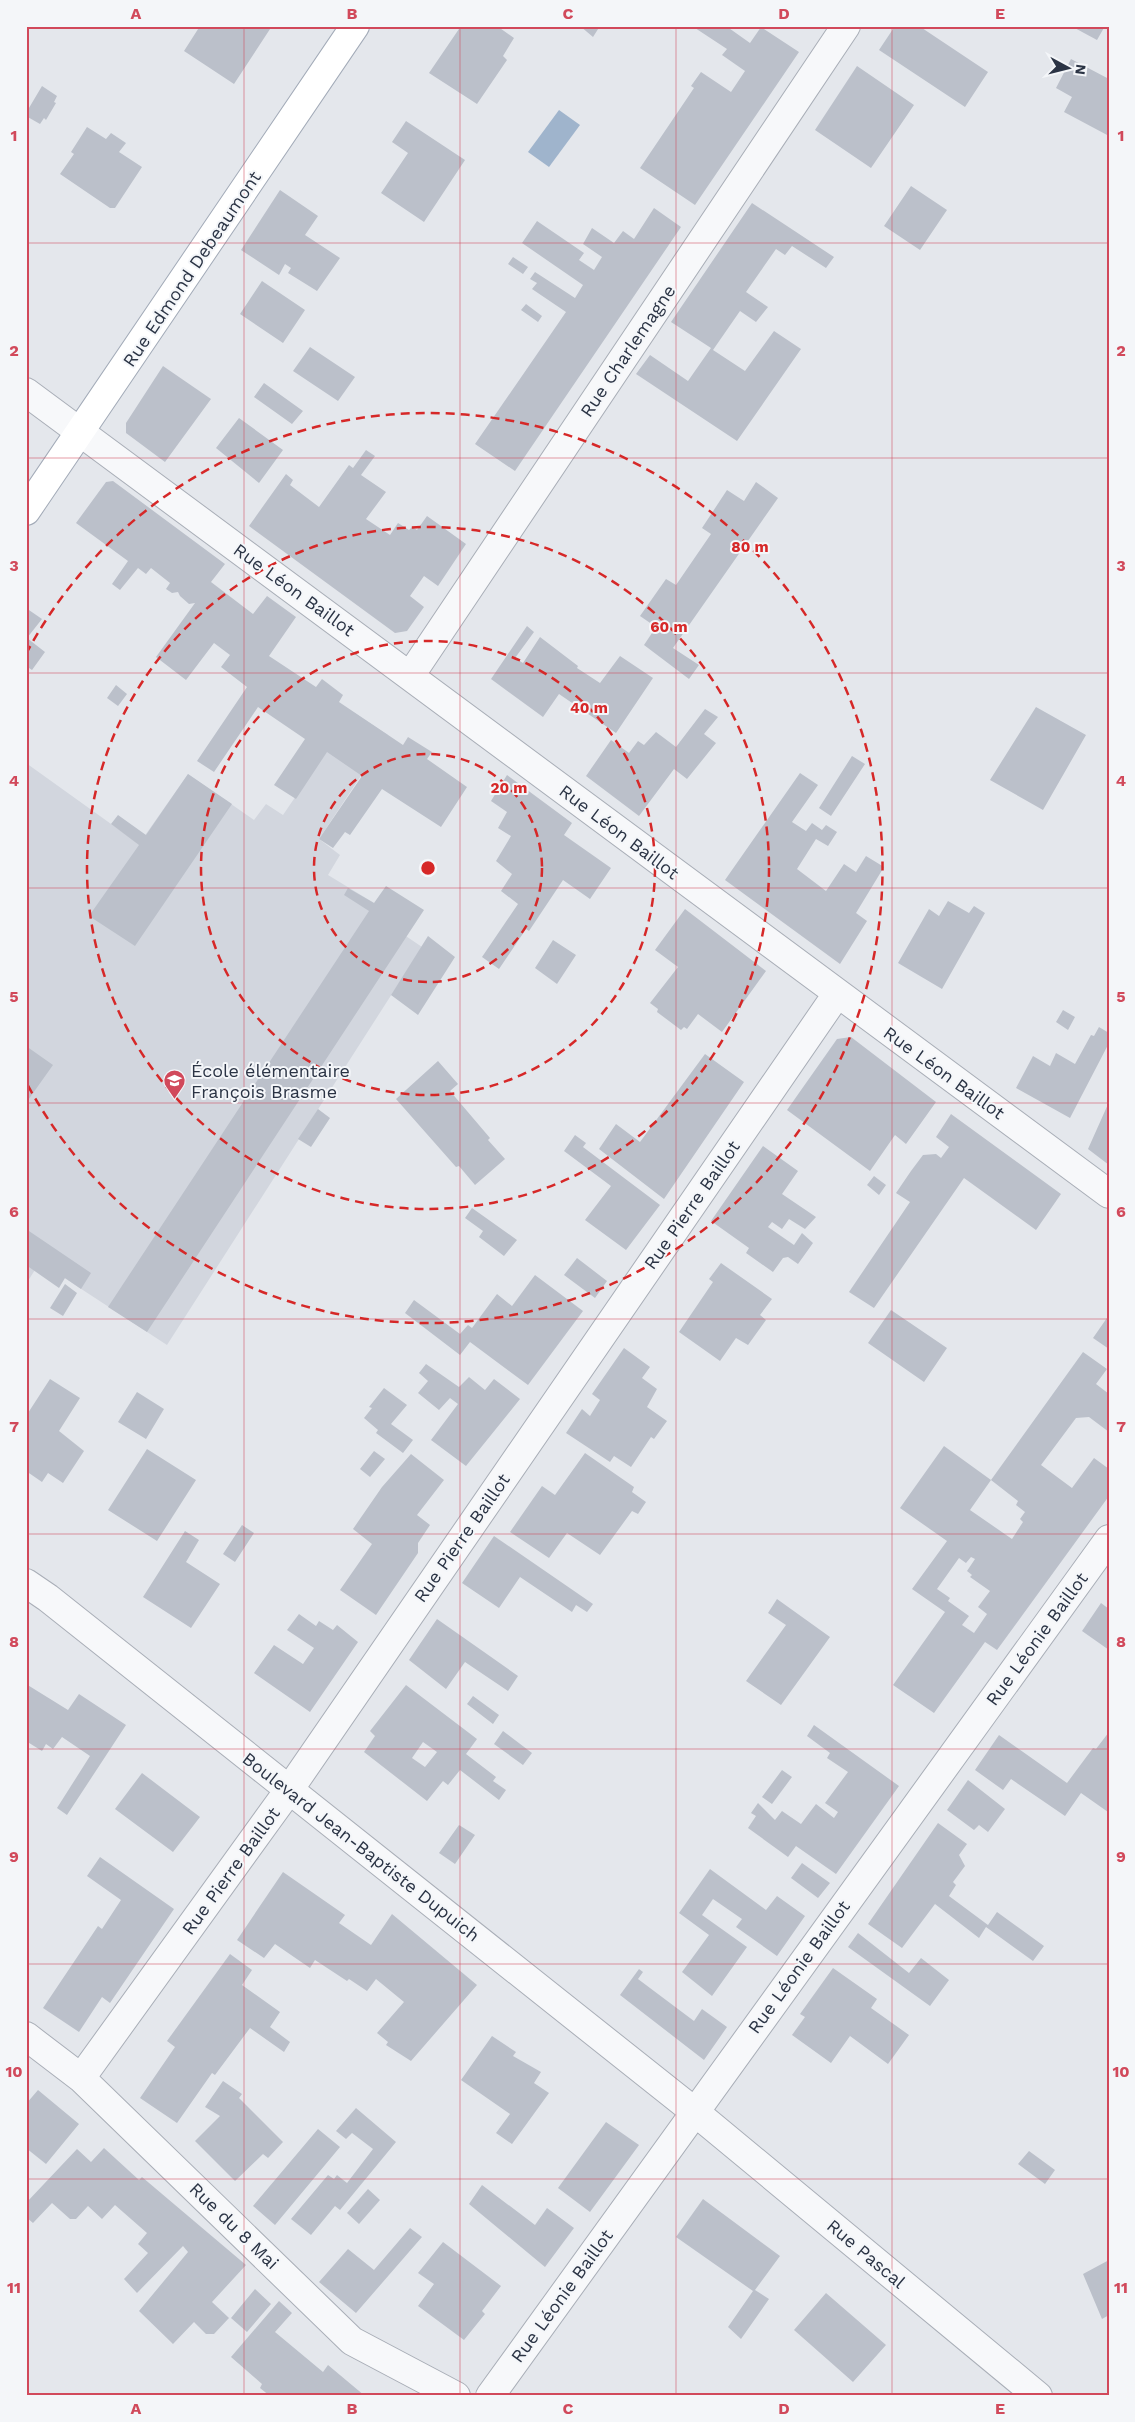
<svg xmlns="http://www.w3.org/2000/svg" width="1135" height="2422" font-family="'Work Sans',sans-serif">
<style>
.built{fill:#d2d6de}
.water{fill:#9fb4cc}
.building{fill:#bbc0ca;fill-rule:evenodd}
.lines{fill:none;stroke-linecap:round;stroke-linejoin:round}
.minor-casing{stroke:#a9aeb7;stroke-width:30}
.major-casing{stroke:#a3abb8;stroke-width:30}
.minor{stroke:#f7f8fa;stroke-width:28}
.major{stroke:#fff;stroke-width:28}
.grid{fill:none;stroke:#d1495b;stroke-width:1;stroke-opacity:0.55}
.ring{fill:none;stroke:#d62828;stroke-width:2.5;stroke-dasharray:9 6}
.labels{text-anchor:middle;stroke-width:4;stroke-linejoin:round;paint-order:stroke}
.street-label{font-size:18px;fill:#2b3445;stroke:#f4f6f9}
.poi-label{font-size:18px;fill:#2b3445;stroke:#f4f6f9;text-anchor:start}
.centre{fill:#d62828;stroke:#f4f6f9;stroke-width:2.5}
.ring-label{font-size:15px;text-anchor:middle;font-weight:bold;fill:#d62828;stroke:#f4f6f9;stroke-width:4;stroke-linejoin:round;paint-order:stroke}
.neatline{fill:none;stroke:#d1495b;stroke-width:2}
.grid-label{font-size:16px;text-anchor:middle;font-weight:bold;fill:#d1495b}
</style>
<rect width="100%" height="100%" fill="#e4e7ec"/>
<path class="built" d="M353,712L388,735L319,839L340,855L328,875L374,903L369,911L422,947L167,1345L40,1262L26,1284V763L139,844L188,774L254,820L266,804L283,815Z"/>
<path class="water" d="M559,110L580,125L549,167L528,152Z"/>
<path class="building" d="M200,26H272L234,84L184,51Z
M461,26H497L514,38L503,56L507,60L477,104L429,73Z
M580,26H600L593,37Z
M692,26H726L750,43L761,27L799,52L695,205L640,168L694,88L691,86L701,72L731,92L745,71L722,55L727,49Z
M895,26H919L988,72L965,107L879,50Z
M1071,26H1105L1097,40Z
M1071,59L1109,79V136L1064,112L1072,97L1056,88Z
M857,66L914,105L871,168L815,130Z
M42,86L57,96L54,102L56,103L46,120L44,118L40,124L26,116V113Z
M406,121L465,160L424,222L381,193L408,153L392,142Z
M87,127L106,139L111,133L126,143L119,152L142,167L115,208H110L60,174L74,154L71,152Z
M911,186L947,210L920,250L884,226Z
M280,190L318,216L305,235L340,258L317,291L288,273L291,268L285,264L279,275L241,250Z
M752,203L834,257L826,268L792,246L785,255L776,249L746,292L768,307L756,322L740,311L713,350L745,371L774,331L801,349L737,441L636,374L650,355L688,381L711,348L671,322Z
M654,208L681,227L515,471L475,444L566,312L532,289L537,283L530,279L535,272L575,298L583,285L522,243L537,221L584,253L579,260L594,270L602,257L583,244L592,228L614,243L623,231L634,239Z
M513,257L528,267L523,274L508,264Z
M262,281L305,310L283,343L240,314Z
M526,304L542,316L538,322L521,310Z
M310,347L355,377L338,401L293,371Z
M163,366L211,399L165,462L126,433V423Z
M264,383L303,411L292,424L254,397Z
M239,418L283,450L259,483L216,448Z
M366,450L375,456L361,475L386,492L366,519L390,535L398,523L409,530L412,527L417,530L427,516L466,544L438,586L424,576L410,596L424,607L407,631L395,633L249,526L286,474L293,480L290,485L319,507L349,465L353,468Z
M113,481L225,564L211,582L253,614L267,596L296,617L269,656L316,687L322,679L343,695L339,702L403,745L408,737L432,752L427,759L467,787L441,827L382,789L350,835L345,832L333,848L319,839L362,776L327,752L296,799L274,785L305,739L258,707L214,772L197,761L247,687L221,667L230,655L214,643L186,680L156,657L195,603L189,604L180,596L178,592L172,593L166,589L170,583L151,568L146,574L138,568L120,590L112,584L128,561L76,523L106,482Z
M756,482L778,498L673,648L699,665L689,679L644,645L656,627L640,616L666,579L676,585L711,534L702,528L727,490L744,501Z
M26,608L42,619L27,638L45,652L32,670L26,666Z
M527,626L534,632L515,658L523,663L540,637L578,666L577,668L600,683L620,656L653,678L616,733L559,694L543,717L491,679Z
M116,685L127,694L118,706L107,698Z
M1036,707L1086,735L1043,810L990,780Z
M705,709L718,717L704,734L716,743L687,779L674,769L639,816L586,776L611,740L629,753L638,741L644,745L656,732L676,747Z
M852,756L865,764L831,816L819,808Z
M800,773L818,785L792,822L806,831L812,823L822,830L826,825L837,832L828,846L816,839L797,869L826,891L844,864L856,872L866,856L884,867L856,913L867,921L840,964L725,880Z
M188,774L232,804L135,946L89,916L139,845L111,824L118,815L146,835Z
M507,775L572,823L564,835L611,868L590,899L563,880L529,931L526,929L499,969L482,957L518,904L501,891L512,874L496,861L511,836L498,828L507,812L491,801Z
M386,886L424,910L147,1332L108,1307L369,911L344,895L348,888L374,903Z
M948,901L969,913L974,906L985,913L942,989L898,963L929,909L939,916Z
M685,909L766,971L722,1032L698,1014L687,1029L684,1027L681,1030L657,1012L658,1009L650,1003L678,967L655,950Z
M428,936L455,957L418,1015L391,995Z
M553,940L576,955L557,984L535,968Z
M1063,1010L1075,1017L1068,1030L1056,1022Z
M1099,1027L1109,1033V1043L1070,1118L1016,1088L1033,1056L1050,1066L1056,1053L1075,1064L1091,1035L1094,1036Z
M851,1037L936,1102L906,1144L895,1135L870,1171L787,1110L837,1039Z
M26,1046L53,1065L26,1103Z
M705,1054L744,1082L664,1199L599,1149L616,1124L640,1142Z
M438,1061L458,1084L450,1091L490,1138L488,1140L505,1159L475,1185L459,1166L456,1167L396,1099Z
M1109,1102V1165L1088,1149Z
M318,1109L330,1118L311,1147L298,1139Z
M951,1114L1061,1194L1036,1230L964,1178L874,1308L849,1292L910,1202L896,1193L911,1171L923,1155L936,1154L941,1158L949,1147L936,1137Z
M575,1135L586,1143L583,1147L660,1205L626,1250L585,1220L611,1186L564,1151Z
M763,1146L798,1171L782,1194L816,1217L805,1229L789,1219L782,1229L772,1222L768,1227L794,1245L802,1233L813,1243L798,1264L788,1257L783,1258L773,1272L746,1253L749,1248L711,1221Z
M874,1176L886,1185L879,1195L867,1185Z
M472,1208L517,1240L504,1256L479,1237L483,1231L465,1218Z
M26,1229L91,1273L81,1289L65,1278L59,1288L26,1265Z
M577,1258L607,1281L595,1298L564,1275Z
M721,1263L772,1299L760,1315L766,1320L748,1345L736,1338L720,1361L679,1332L713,1282L709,1279Z
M535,1275L583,1311L528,1385L470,1342L460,1355L405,1313L414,1300L460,1334L468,1325L472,1328L497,1294L512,1306Z
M65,1284L77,1293L63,1316L50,1308Z
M891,1310L947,1348L924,1382L868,1343Z
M1109,1315V1349L1093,1338Z
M624,1348L650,1367L642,1378L657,1389L647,1407L667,1421L654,1439L651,1437L631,1467L614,1456L610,1462L566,1433L582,1409L590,1416L600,1400L592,1394Z
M1083,1352L1107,1369L1096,1384L1109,1394V1432L1089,1417L1076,1418L1041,1465L1072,1488L1094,1458L1109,1469V1496L997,1650L985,1642L934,1713L893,1685L945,1612L912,1589L947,1541L900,1508L944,1446L991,1480L970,1510L1012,1539L1023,1522L1020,1519L1025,1512L1016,1505L1018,1501L991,1480ZM971,1557L975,1559L967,1571L972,1575L970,1577L990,1591L978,1607L987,1614L974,1633L962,1625L969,1616L948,1601L950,1598L937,1589L959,1558L966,1563Z
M426,1364L459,1387L469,1377L485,1390L494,1379L520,1399L466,1466L431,1440L458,1404L450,1398L439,1410L418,1393L428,1381L419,1373Z
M50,1379L80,1398L59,1431L84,1451L63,1483L48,1473L42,1482L26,1471V1411L28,1413Z
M384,1388L407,1405L391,1424L413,1440L403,1453L376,1433L378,1430L364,1418L372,1408L369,1407Z
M137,1392L164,1409L146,1439L118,1422Z
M147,1449L196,1480L157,1541L108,1510Z
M374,1451L385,1459L370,1477L360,1469Z
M585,1453L634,1487L632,1492L646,1502L638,1514L632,1511L600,1555L567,1533L549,1558L510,1532L542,1486L555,1495Z
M411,1454L444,1480L417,1515L430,1525L418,1543V1553L376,1615L340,1590L372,1544L353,1529L382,1487Z
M242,1525L254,1533L235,1562L223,1554Z
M185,1531L199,1540L186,1562L220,1584L191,1628L143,1597Z
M494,1536L593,1604L587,1612L576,1605L572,1612L520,1577L499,1608L462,1583Z
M777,1599L830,1637L781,1705L746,1681L786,1625L768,1613Z
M1101,1603L1109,1609V1650L1082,1631Z
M299,1614L316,1626L319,1621L333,1630L337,1625L358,1642L310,1712L254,1673L274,1645L303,1664L314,1648L287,1630Z
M437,1619L518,1676L508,1691L465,1662L446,1689L409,1660Z
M26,1684L68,1710L79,1694L126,1725L67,1815L57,1808L90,1756L62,1737L53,1749L46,1744L42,1751L26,1741Z
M406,1685L477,1739L466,1754L496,1777L493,1781L506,1790L499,1800L460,1770L448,1785L443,1781L427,1801L364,1752L375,1736L370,1731ZM423,1742L437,1752L425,1767L412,1758Z
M473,1696L499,1715L493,1724L467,1704Z
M814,1725L899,1786L836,1874L796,1846L788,1857L748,1828L756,1816L751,1813L758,1803L775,1820L782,1811L801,1824L816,1804L834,1818L838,1812L825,1803L848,1772L827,1758L830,1753L807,1736Z
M503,1731L532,1753L523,1765L494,1744Z
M1109,1732L1108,1812L1081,1793L1065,1816L1011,1779L1003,1790L975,1770L999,1735L1067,1783L1093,1748L1096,1749Z
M782,1770L792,1777L772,1804L762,1797Z
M142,1773L200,1817L173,1852L115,1809Z
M968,1780L1005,1809L988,1832L979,1825L974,1830L947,1810Z
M938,1823L967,1844L959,1855L965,1866L953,1882L956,1885L949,1896L988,1925L997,1912L1044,1946L1033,1961L986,1927L979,1938L935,1904L902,1948L868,1924Z
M459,1825L475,1835L455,1864L439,1853Z
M100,1857L174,1909L110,2003L102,1997L79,2032L43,2008L98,1926L102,1929L121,1900L87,1876Z
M802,1863L830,1883L818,1898L791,1878Z
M710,1869L766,1910L777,1896L805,1916L777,1956L736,1927L742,1919L713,1899L702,1915L747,1947L712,1996L682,1972L709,1935L679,1913Z
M283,1872L345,1915L339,1923L371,1945L392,1914L477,1985L411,2061L386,2045L388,2042L377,2033L404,2002L376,1979L367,1991L349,1979L347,1981L315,1960L310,1968L275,1944L264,1958L237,1940Z
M858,1933L909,1973L921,1958L949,1980L930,2006L848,1947Z
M230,1954L252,1970L242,1985L280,2012L270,2027L290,2042L284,2052L250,2028L215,2075L212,2073L177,2123L140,2098L175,2047L167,2041Z
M833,1968L877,1999L871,2008L909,2035L888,2064L850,2036L831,2063L792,2035L805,2017L800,2014Z
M639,1969L643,1972L638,1979L694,2021L702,2009L727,2027L704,2060L620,1995Z
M492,2036L516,2052L513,2056L541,2072L534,2083L549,2093L512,2144L496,2133L510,2114L461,2080Z
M223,2081L242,2094L239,2098L283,2142L268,2158L263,2154L235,2181L195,2141L220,2116L205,2107Z
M38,2090L79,2124L46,2164L26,2148V2104Z
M356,2108L396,2142L340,2210L335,2206L311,2235L291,2219L328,2175L334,2179L337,2175L347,2183L373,2149L352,2133L346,2139L336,2131Z
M606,2122L639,2145L590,2212L558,2188Z
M318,2129L340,2147L275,2225L253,2206Z
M104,2148L139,2180L142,2177L246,2265L212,2302L229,2318L214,2334H206L194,2322L173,2344L139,2311L188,2252L183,2246L137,2293L124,2279L148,2253L138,2244L147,2233L115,2205L102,2219L88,2206L76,2219H70L52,2203L33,2223L26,2217V2203L77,2149L91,2162Z
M1029,2151L1055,2170L1045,2184L1018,2164Z
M482,2185L535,2225L547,2208L574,2228L545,2267L469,2204Z
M368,2189L380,2200L359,2224L347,2213Z
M703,2199L780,2256L755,2290L769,2299L741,2339L728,2327L753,2291L676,2237Z
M410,2228L422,2237L356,2313L319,2282L348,2249L374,2270Z
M443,2242L501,2286L482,2311L485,2314L464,2340L418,2306L434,2284L418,2273Z
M1109,2260V2315L1102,2319L1083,2274Z
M255,2289L271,2304L247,2332L231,2318Z
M826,2293L886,2345L853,2382L794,2330Z
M279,2301L292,2313L275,2332L323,2372L328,2365L365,2396H270L260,2388L262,2384L231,2357Z"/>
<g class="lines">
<defs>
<path id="minor" d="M26,392L1109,1194
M410,676L846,26
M26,1583L48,1598L695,2112L1038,2396
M26,2036L81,2078L352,2341L456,2396
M81,2078L289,1790L837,994
M490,2396L1109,1539"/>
<path id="major" d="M26,511L355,26"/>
</defs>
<use href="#minor" class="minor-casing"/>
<use href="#major" class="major-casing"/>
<use href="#minor" class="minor"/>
<use href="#major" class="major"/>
</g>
<path class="grid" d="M244,26V2396M460,26V2396M676,26V2396M892,26V2396M26,243H1109M26,458H1109M26,673H1109M26,888H1109M26,1103H1109M26,1319H1109M26,1534H1109M26,1749H1109M26,1964H1109M26,2179H1109"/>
<g class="ring">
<circle cx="428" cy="868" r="114"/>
<circle cx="428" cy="868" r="227"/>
<circle cx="428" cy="868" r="341"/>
<path d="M26 654A455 455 0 1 1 26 1082"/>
</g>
<defs>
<symbol id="school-pin" viewBox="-11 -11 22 30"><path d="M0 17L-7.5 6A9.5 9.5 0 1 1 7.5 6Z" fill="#d1495b" stroke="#f4f6f9"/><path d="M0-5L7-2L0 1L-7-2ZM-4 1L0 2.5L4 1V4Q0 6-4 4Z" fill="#fff"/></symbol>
</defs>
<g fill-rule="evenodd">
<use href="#school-pin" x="162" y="1068" width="25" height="34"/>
</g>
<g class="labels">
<g class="street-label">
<text transform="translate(192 269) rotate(-56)" y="6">Rue Edmond Debeaumont</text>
<text transform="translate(628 351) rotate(-56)" y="6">Rue Charlemagne</text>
<text transform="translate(294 590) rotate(36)" y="6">Rue Léon Baillot</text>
<text transform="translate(619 832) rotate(37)" y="6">Rue Léon Baillot</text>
<text transform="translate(944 1073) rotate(36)" y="6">Rue Léon Baillot</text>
<text transform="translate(692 1205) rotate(-55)" y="6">Rue Pierre Baillot</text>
<text transform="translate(462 1538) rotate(-55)" y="6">Rue Pierre Baillot</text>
<text transform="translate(1037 1639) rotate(-54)" y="6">Rue Léonie Baillot</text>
<text transform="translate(361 1847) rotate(38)" y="6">Boulevard Jean-Baptiste Dupuich</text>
<text transform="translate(231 1871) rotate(-54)" y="6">Rue Pierre Baillot</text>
<text transform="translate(799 1967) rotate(-54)" y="6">Rue Léonie Baillot</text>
<text transform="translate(234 2226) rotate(44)" y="6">Rue du 8 Mai</text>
<text transform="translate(866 2254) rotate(40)" y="6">Rue Pascal</text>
<text transform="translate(562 2296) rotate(-54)" y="6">Rue Léonie Baillot</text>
</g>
<g class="poi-label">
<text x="191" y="1077">École élémentaire<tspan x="191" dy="21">François Brasme</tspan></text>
</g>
</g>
<circle cx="428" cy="868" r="8" class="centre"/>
<g class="ring-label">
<text x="750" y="552">80 m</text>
<text x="669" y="632">60 m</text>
<text x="589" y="713">40 m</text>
<text x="509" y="793">20 m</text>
</g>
<rect width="1135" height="2422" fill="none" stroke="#f4f6f9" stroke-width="55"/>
<g transform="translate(1068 68) rotate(97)" stroke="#f4f6f9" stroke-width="4" paint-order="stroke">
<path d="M0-4L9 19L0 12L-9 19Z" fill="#2b3445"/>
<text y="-8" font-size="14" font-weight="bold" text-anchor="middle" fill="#2b3445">N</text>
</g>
<rect x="28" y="28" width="1080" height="2366" class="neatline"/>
<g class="grid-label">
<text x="136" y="19">A</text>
<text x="352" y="19">B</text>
<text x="568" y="19">C</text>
<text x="784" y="19">D</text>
<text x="1000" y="19">E</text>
<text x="14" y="141">1</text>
<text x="1121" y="141">1</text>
<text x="14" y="356">2</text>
<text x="1121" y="356">2</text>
<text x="14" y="571">3</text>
<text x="1121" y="571">3</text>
<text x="14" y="786">4</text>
<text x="1121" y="786">4</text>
<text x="14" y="1002">5</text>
<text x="1121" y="1002">5</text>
<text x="14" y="1217">6</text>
<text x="1121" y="1217">6</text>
<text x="14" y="1432">7</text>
<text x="1121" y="1432">7</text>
<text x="14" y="1647">8</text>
<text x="1121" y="1647">8</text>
<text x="14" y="1862">9</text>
<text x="1121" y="1862">9</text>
<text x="14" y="2077">10</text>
<text x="1121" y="2077">10</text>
<text x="14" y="2293">11</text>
<text x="1121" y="2293">11</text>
<text x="136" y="2414">A</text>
<text x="352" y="2414">B</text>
<text x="568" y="2414">C</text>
<text x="784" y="2414">D</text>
<text x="1000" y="2414">E</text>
</g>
</svg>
